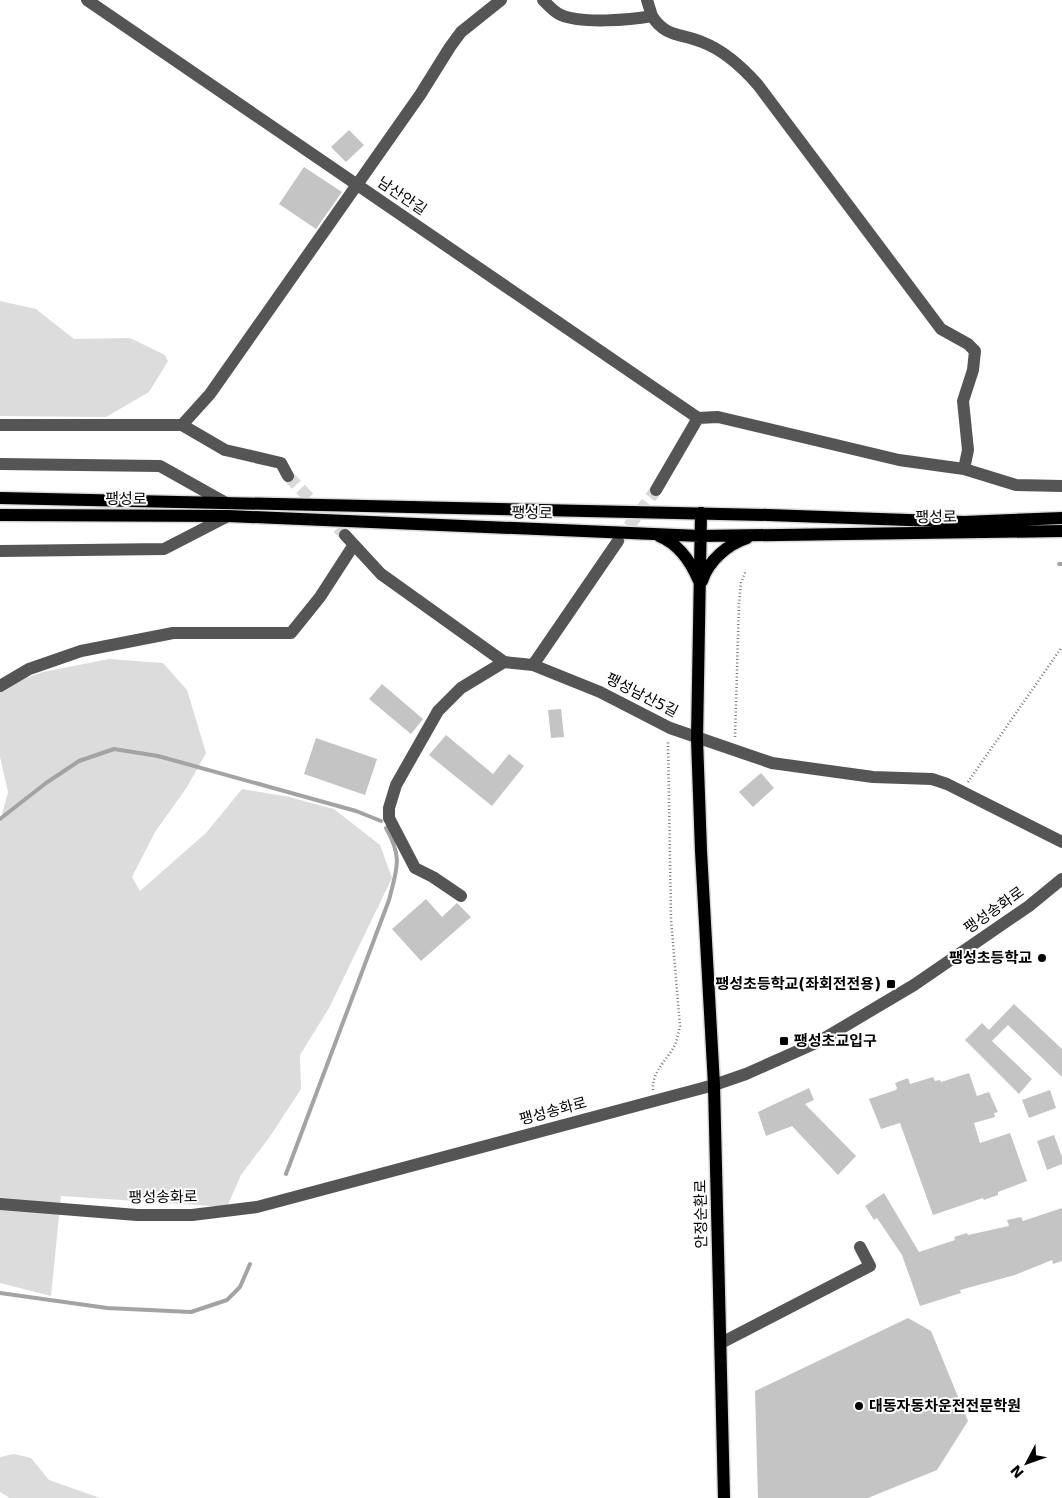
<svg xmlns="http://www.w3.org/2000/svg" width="1062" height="1498" font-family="'DejaVu Sans','Noto Sans KR',sans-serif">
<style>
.green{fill:#dcdcdc}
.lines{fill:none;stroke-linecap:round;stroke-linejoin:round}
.stream{stroke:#a3a3a3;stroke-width:4}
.building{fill:#c4c4c4}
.minor-tunnel{stroke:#d9d9d9;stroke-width:12;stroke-dasharray:12 6;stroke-linecap:butt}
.major-casing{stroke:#dbdbdb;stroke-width:15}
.path{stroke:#777;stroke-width:2.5;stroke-dasharray:1 2.5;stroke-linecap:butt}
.minor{stroke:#555;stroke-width:12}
.major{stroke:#000;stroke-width:12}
.poi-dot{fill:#000;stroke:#fff;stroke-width:2}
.labels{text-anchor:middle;stroke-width:4;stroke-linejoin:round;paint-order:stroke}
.street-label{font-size:15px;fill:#000;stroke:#fff}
.poi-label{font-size:15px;font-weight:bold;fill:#000;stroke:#fff;text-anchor:end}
</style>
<rect width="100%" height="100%" fill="#fff"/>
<path class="green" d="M0,301L36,309L74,339L130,338L165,355L168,361L149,392L106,417L0,416Z
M109,659L163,663L187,690L206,753L187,787L155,832L132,877L140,891L206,833L242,789L289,797L334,809L380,845L392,878L329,1008L300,1055L301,1089L271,1135L241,1175L227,1207L61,1196L51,1296L0,1283V822L8,792L0,757V687L43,672Z
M14,1454L31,1458L49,1480L100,1498H10L0,1492V1457Z"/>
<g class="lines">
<path class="stream" d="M1059,564H1062
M0,819L46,783L79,761L114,749L158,756L356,811L381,821
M286,1174L389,900C397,868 403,858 386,828
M0,1293L107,1308L191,1312L227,1300L240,1287L250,1264"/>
</g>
<path class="building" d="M349,130L364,145L346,162L331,147Z
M304,167L342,192L316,229L279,204Z
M382,684L423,719L411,734L369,699Z
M561,709L564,737L551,738L548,710Z
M446,735L493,774L509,754L524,766L492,806L429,755Z
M316,738L377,759L365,795L304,774Z
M761,773L774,788L753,807L739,792Z
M426,899L442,917L457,903L471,917L421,961L392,929Z
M1014,1004L1062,1049V1077L1008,1025L992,1041L1032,1079L1019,1094L965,1040L982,1023L989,1030Z
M969,1073L977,1096L989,1092L998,1112L994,1113L995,1117L974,1123L980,1143L1010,1133L1027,1181L998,1192V1195L984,1200L983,1198L933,1215L900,1123L881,1129L869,1099L896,1090L897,1088L895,1083L908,1078L910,1084L933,1077L935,1081L940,1080L941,1082Z
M809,1088L814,1100L805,1104L856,1156L838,1175L792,1126L766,1136L758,1112Z
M1050,1090L1056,1108L1029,1118L1022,1100Z
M1054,1135L1062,1157V1164L1047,1170L1037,1141Z
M884,1193L919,1252L955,1240L954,1237L967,1233L968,1235L1009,1226L1007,1220L1021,1217L1023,1221L1062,1208V1261L1053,1264L1052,1260L1015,1275L960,1290L961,1293L920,1306L902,1255L877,1218L874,1220L865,1206Z
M908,1318L931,1331L968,1421L937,1470L868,1498H758L755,1391Z"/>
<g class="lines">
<path class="minor-tunnel" d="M288,476L345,535
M618,541L656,490"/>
<defs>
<path id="major" d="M0,498L768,515L964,522L1062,518
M701,513L697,739L701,851L714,1085L724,1498
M0,515L228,516L700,536L1062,531
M659,536C679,544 691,562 699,581
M702,581C708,561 728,544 747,538"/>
</defs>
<use href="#major" class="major-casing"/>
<path class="path" d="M735,737L739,604L741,583L746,570
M968,782L1062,647
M653,1090C652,1073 664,1063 672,1050C677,1043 678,1034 680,1026L671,919L668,741"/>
<path class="minor" d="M87,0L698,418
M543,0C548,5 555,13 561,15C582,24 630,20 652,16C666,38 681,33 702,42C723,50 744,69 758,85L941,329L968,344L975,351L973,370L963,401L968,450L964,469
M647,0L652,16
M698,418L718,417L899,460L964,469L1016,485L1062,486
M0,425H182L225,450L281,463L288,476
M182,425L210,394L420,95L450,47L461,32L501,0
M0,464L160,466L226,503
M656,490L698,418
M345,535L381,574L504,662
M0,551L164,549L228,516
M533,665L618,541
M0,686L29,669L81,651L173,633H291L320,597L353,546
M461,896L433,877L415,868L389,818V808L396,785L438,711L461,688L504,662L533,665L600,692L670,728L772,763L873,777L932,779L947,784L1062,842
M0,1204L137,1215H192L257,1207L714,1085L746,1074L818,1042L914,985L1029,906L1062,879
M721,1343L870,1266L860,1247"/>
<use href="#major" class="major"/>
</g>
<g class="poi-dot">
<circle cx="1042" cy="958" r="5"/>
<rect x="886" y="979" width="10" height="10" rx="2.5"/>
<rect x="779" y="1036" width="10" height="10" rx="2.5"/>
<circle cx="859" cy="1406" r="5"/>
</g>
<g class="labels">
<g class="street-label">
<text transform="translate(402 196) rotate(34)" y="5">남산안길</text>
<text x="126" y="504">팽성로</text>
<text transform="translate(532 513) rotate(2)" y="5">팽성로</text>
<text transform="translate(936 517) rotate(-1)" y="5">팽성로</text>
<text transform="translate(642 695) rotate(27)" y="5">팽성남산5길</text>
<text transform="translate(994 910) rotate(-35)" y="5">팽성송화로</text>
<text transform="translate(553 1111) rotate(-15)" y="5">팽성송화로</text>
<text transform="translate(163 1197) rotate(-1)" y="5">팽성송화로</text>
<text transform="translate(701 1214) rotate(-91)" y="5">안정순환로</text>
</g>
<g class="poi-label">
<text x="1032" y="963">팽성초등학교</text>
<text x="881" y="989">팽성초등학교(좌회전전용)</text>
<text x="794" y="1046" text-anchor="start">팽성초교입구</text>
<text x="869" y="1411" text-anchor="start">대동자동차운전전문학원</text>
</g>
</g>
<g transform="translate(1027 1463) rotate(229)" stroke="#ffffff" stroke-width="4" paint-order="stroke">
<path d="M0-4L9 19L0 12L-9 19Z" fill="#000000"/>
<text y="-8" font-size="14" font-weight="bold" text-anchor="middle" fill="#000000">N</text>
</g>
</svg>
